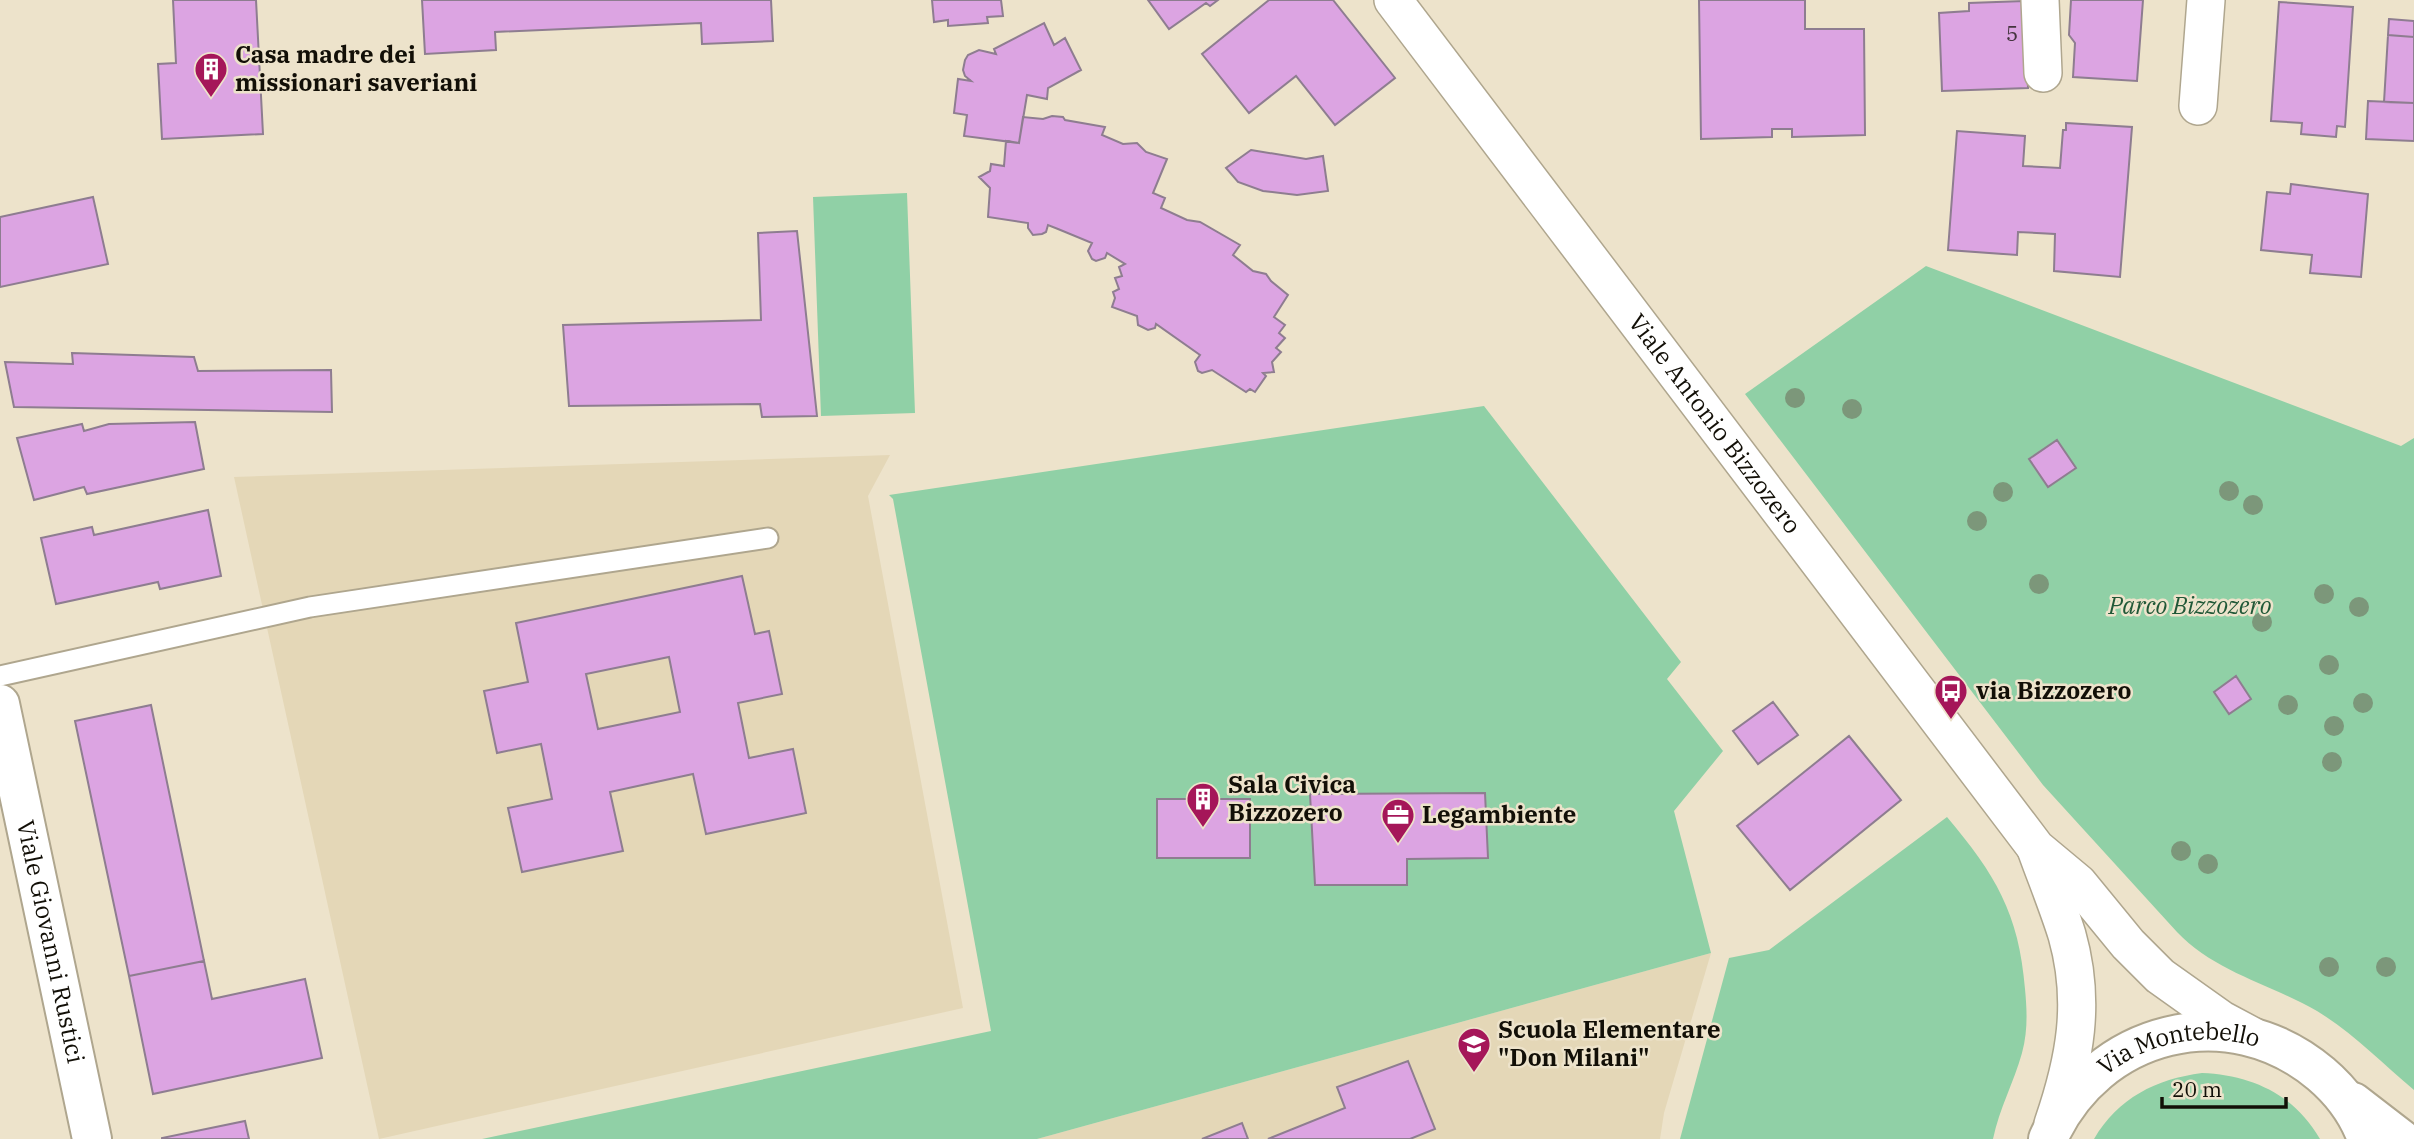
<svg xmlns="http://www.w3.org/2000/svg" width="2414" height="1139" font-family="'IBM Plex Serif',serif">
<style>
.built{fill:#e4d7b7}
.green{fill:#90d0a6}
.building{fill:#dca4e2;stroke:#8e7d90;stroke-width:2;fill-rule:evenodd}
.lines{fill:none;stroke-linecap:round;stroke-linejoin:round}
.service-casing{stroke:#afa68e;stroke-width:23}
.minor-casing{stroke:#afa68e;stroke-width:40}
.tertiary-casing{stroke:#afa68e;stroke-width:42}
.secondary-casing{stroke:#afa68e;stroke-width:42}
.service{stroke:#fff;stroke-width:19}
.minor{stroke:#fff;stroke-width:37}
.tertiary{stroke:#fff;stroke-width:38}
.secondary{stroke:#fff;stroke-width:38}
.tree{fill:#7c977a}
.labels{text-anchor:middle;stroke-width:5;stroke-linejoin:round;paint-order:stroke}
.number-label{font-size:21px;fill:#44343e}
.poi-label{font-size:24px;font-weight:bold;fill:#120f07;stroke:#ede3cb;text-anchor:start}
.street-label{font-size:24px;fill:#120f07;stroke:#ede3cb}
.park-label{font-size:24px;font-style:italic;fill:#205837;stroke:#ede3cb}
</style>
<rect width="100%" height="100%" fill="#ede3cb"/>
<path class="built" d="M890,455L868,496L963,1008L379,1139L234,477Z
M1711,953L1664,1113L1660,1139H1037Z"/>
<path class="green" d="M907,193L915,413L821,416L813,197Z
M1926,266L2401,446L2414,438V1090C2382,1063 2353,1033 2317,1011C2270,984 2215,972 2177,932L2043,785L1745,394Z
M1484,406L1681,662L1667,679L1723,751L1674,811L1711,953L1037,1139H482L991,1031L893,499L889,495Z
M1947,817C1995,874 2019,913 2025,989C2027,1010 2028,1031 2022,1053C2014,1082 1999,1109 1993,1139H1680L1729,958L1769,950Z
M2202,1073C2252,1075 2295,1095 2320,1139H2094C2118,1098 2156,1079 2202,1073Z"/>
<path class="building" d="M173,0H256L263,134L162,139L158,64L176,63Z
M422,0H771L773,41L702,44L701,23L495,32L496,50L425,54Z
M932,0H1001L1003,16L987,17L988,23L948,26V20L934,22Z
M1148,0H1218L1210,6L1206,3L1169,29Z
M1269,0H1333L1395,78L1335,125L1296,76L1249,113L1202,54Z
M1699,0H1805V29H1864L1865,135L1792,137V129H1772V137L1701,139Z
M2071,0H2143L2137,81L2073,77L2075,43L2069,35Z
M2025,1L2028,88L1942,91L1939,13L1969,11V3Z
M2279,2L2353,7L2345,127L2337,126L2336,137L2301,134L2302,123L2271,121Z
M2389,19L2414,21V37L2388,35Z
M1044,23L1054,45L1065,38L1081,70L1048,88L1047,99L1027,95L1019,143L964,136L967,115L954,113L958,79L971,81L965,76L963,70L965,60L968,55L979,50L996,54L994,49Z
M2388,35L2414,37V103L2384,102Z
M2368,101L2414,103V141L2366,139Z
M1052,116L1063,117L1065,120L1105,127L1102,135L1123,144L1137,143L1146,152L1167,159L1153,193L1165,198L1161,208L1187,220L1200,222L1240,245L1233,255L1253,271L1266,274L1271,281L1288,295L1274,317L1285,325L1279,333L1285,338L1276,348L1281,352L1272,362L1274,372L1263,373L1266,376L1255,392L1250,389L1246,392L1212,370L1202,373L1198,371L1195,362L1200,355L1156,324L1155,328L1148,330L1138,325L1137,316L1112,307L1115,298L1113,292L1119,289L1115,278L1122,276L1119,267L1125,264L1107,253L1105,258L1096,261L1092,259L1088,251L1092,243L1058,229L1048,225L1046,232L1042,234L1033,235L1028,228V223L988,217L990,188L979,177L990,171L991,164L1004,166L1006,141L1019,143L1023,117L1043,119Z
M2066,123L2132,127L2120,277L2054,271L2055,234L2018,232L2017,255L1948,250L1957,131L2025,136L2023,166L2060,168L2063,130H2066Z
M1251,150L1306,159L1323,156L1328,191L1297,195L1263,191L1238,182L1226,168Z
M2291,184L2368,194L2361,277L2310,273L2312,255L2261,250L2267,192L2290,194Z
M93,197L108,264L0,287V217Z
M797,231L817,416L762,417L760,404L569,406L563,325L761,320L758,233Z
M72,353L194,357L198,371L331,370L332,412L14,407L5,362L73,364Z
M195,422L204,469L87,494L84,487L34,500L17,438L82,424L84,431L109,424Z
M2057,440L2076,468L2048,487L2029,459Z
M208,510L221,576L160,589L158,582L56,604L41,538L92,527L94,535Z
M742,576L755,634L769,631L782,694L738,703L749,758L793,749L806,813L706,834L693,774L610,792L623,851L522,872L508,808L552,799L541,744L497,753L484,691L528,682L516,623ZM669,657L680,712L598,729L586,674Z
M2236,676L2251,699L2229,714L2214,692Z
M1773,702L1798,735L1758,764L1733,731Z
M151,705L204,961L129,976L75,721Z
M1849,736L1901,800L1790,890L1737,826Z
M1485,793L1488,858L1407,859V885H1315L1310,794Z
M1157,799H1250V858H1157Z
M204,961L212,999L305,979L322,1058L153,1094L129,976Z
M1408,1061L1435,1129L1410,1139H1268L1345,1108L1337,1087Z
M245,1121L249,1139H162V1138Z
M1242,1123L1248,1139H1202Z"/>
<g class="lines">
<defs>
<path id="service" d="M0,676L310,607L768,538"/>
<g id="minor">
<path id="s1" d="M1393,0L2036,848L2078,883L2128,944L2160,976L2222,1020L2252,1036"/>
<path d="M2040,0L2043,73"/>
<path d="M2198,106L2206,0"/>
<path d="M2036,849C2046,877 2058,906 2067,935C2086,1002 2075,1060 2053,1124"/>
</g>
<g id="tertiary">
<path d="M2353,1102L2401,1139"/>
<path id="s2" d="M2048,1139C2096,1030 2229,996 2321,1074C2341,1091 2358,1114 2367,1139"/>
</g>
<g id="secondary">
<path id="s3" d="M0,704L92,1139"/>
</g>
</defs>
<use href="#service" class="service-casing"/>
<use href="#minor" class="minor-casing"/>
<use href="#tertiary" class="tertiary-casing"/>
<use href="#secondary" class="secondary-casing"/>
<use href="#service" class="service"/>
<use href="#minor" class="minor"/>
<use href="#tertiary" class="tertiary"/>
<use href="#secondary" class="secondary"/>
</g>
<g class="tree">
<circle cx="1795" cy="398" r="10"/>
<circle cx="1852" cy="409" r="10"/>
<circle cx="2229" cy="491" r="10"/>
<circle cx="2003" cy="492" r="10"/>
<circle cx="2253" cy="505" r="10"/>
<circle cx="1977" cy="521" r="10"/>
<circle cx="2039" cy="584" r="10"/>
<circle cx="2324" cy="594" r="10"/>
<circle cx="2359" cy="607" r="10"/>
<circle cx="2262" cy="622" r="10"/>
<circle cx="2329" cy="665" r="10"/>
<circle cx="2363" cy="703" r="10"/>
<circle cx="2288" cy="705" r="10"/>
<circle cx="2334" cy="726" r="10"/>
<circle cx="2332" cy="762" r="10"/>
<circle cx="2181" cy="851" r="10"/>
<circle cx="2208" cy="864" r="10"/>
<circle cx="2329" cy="967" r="10"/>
<circle cx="2386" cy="967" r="10"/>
</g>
<defs>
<symbol id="building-pin" viewBox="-11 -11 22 30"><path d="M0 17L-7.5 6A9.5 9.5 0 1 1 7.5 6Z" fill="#a51659" stroke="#ede3cb"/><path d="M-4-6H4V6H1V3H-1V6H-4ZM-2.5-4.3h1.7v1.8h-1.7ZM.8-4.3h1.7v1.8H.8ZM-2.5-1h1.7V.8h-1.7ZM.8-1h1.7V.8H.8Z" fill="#fff"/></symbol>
<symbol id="bus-pin" viewBox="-11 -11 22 30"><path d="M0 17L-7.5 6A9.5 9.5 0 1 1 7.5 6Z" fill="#a51659" stroke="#ede3cb"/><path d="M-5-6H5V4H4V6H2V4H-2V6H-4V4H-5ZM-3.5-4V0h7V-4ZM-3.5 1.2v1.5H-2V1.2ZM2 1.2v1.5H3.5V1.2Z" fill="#fff"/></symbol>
<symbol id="office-pin" viewBox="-11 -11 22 30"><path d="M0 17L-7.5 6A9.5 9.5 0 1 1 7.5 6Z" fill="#a51659" stroke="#ede3cb"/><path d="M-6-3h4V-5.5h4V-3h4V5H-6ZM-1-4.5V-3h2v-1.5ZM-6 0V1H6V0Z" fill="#fff"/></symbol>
<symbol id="school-pin" viewBox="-11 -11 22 30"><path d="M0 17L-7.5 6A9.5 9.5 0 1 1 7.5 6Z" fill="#a51659" stroke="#ede3cb"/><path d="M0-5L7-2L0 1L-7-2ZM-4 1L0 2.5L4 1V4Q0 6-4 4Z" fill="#fff"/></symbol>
</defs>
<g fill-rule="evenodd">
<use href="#building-pin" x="192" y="50" width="38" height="52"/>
<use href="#bus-pin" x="1932" y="672" width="38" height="52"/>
<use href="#building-pin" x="1184" y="780" width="38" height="52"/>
<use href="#office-pin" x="1379" y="796" width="38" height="52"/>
<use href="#school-pin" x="1455" y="1025" width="38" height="52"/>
</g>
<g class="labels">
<g class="number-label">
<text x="2012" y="41">5</text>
</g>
<g class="poi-label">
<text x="235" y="63">Casa madre dei<tspan x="235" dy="28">missionari saveriani</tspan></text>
<text x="1976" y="699">via Bizzozero</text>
<text x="1228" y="793">Sala Civica<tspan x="1228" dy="28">Bizzozero</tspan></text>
<text x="1422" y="823">Legambiente</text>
<text x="1498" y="1038">Scuola Elementare<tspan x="1498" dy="28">"Don Milani"</tspan></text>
</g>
<g class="street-label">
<text dy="8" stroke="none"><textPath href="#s1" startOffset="532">Viale Antonio Bizzozero</textPath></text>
<text dy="8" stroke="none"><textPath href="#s3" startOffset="243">Viale Giovanni Rustici</textPath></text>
<text dy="8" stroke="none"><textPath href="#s2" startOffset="172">Via Montebello</textPath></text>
</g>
<g class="park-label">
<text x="2190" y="614">Parco Bizzozero</text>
</g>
</g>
<path d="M2162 1097v10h124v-10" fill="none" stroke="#120f07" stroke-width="3.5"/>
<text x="2172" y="1097" font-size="21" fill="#120f07" stroke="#ede3cb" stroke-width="5" paint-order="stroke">20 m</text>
</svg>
